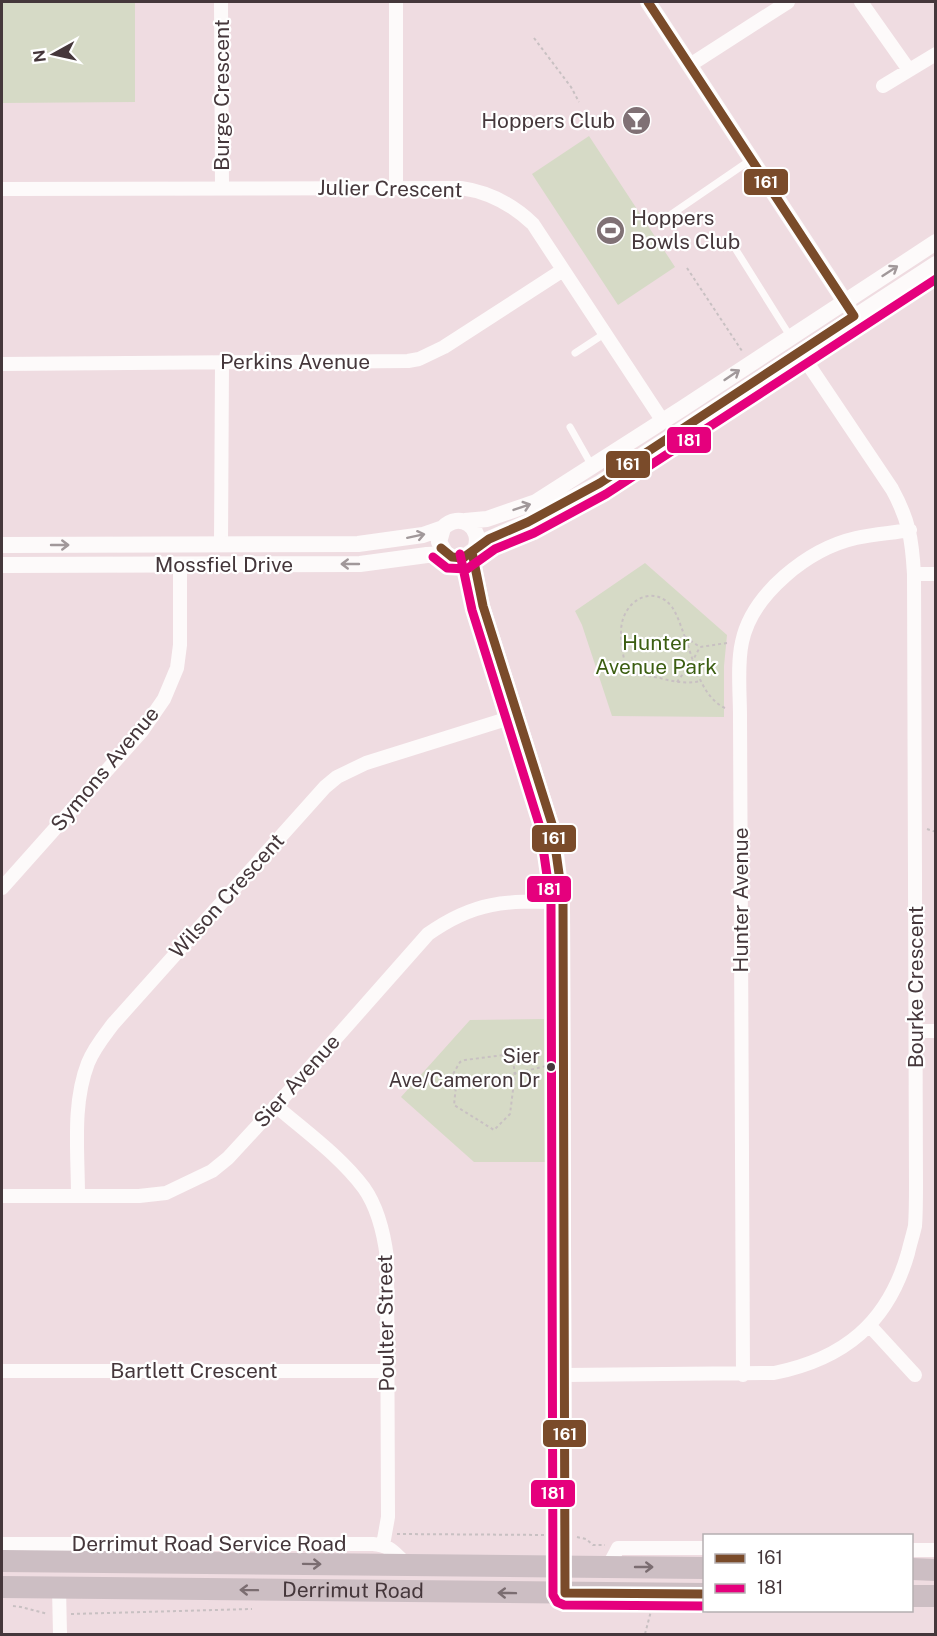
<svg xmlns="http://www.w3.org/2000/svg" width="937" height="1636" font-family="'Public Sans',sans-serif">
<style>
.green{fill:#d6dac6}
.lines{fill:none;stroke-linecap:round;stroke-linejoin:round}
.path{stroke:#c8c0c2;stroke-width:2;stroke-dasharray:3 3;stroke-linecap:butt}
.service{stroke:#fdfafa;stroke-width:7}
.minor{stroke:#fdfafa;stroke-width:14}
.tertiary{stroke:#fdfafa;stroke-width:16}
.trunk{stroke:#ccbec3;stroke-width:22}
.bus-1-casing{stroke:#fff;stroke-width:14}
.bus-2-casing{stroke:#fff;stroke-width:14}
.bus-1{stroke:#7a4b2a;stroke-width:9}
.bus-2{stroke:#e5007d;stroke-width:9}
.oneway{stroke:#a1989a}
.oneway2{stroke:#7b6d71}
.bus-dot{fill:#45373b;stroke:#fff;stroke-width:2}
.labels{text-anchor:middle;stroke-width:4.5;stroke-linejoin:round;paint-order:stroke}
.bus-label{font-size:20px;fill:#45373b;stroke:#fff;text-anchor:end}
.street-label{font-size:21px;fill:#45373b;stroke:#fff}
.poi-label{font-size:21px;fill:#45373b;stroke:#fff;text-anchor:end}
.park-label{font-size:21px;fill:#3c5e12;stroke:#fff}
.line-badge{stroke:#fff;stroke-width:2}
.badge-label{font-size:16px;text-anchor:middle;font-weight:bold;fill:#fff}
</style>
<rect width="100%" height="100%" fill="#efdce1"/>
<path class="green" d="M2,2H135V102L2,103Z
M589,136L675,267L618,305L532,174Z
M645,563L727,635L724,666V717L612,716L582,625L575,611Z
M544,1019L545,1162H474L401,1097L470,1020Z"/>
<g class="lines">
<path class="path" d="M534,38L571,87L579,102
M687,268L742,351
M685,637C681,627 678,616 672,607C656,586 630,597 623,619C620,628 621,638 622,647C623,654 624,663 629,669C636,676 651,676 660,678C674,682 687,684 701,681
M677,682L693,660L700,647
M725,708C700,696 694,661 685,637L700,647L727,643
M927,829L936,832
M512,1054L515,1074L510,1114L494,1130L454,1105L456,1086L453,1074L460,1062L465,1060Z
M496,1078L546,1066
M397,1534L551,1535
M577,1537L586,1539L593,1545H605
M13,1606L21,1607L48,1614
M71,1614L252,1609
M645,1634L651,1611"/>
<path class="service" d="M660,222L752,159
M733,245L790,336
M575,353L604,334
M570,427L592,466"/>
<path class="minor" d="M221,2L222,188
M396,2V188
M861,2L909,70
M690,65L788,2
M883,86L936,54
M2,189L461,188C490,192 512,204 533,224L662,420
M2,364L408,361L419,359L444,347L563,270
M221,544L222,363
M472,552L483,606L552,824L557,853L563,902L565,1566
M452,557L462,564L476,591
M914,574H936
M2,888L142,731L164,699L177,668L180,645V565
M916,1031H936
M276,1106C306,1132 340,1156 364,1188C378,1208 384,1234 387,1258L388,1517L383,1545
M2,1196H139L166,1193L212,1171L228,1158L276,1106L428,934C476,900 506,901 563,902
M78,1196C78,1152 72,1104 88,1063C94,1048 104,1036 113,1024L325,787L337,777L366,763L516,716
M870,1326L915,1375
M2,1371H386
M565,1375L774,1373C844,1359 888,1323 908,1253C910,1244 913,1235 915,1226C916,1213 916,1198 916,1185L914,574C912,539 909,520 892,489L800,352
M743,1375L740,716C740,693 737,664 742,642C752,594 808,549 856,538C873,534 892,533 910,530
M2,1544H373C393,1546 394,1554 408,1565
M912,1550H936
M608,1567L618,1548H704
M59,1588L60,1634"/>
<path class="tertiary" d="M648,2L849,308
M465,521L487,519L536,502L683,408L936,242
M2,545L358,544L423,535L443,528
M475,549C484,527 459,511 443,528L439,542L446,554L452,557L463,558L489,539L528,522L600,483L936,264
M2,565L360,564L427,555L446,554"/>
<g class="trunk">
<path d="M2,1561L704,1568"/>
<path d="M912,1569L936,1570"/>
<path id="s1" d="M2,1587L704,1594"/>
<path d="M912,1596H936"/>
</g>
<defs>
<path id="bus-1" d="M441,548L452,557L463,558L489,539L528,522L600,483L854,316L648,2
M472,552L483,606L552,824L563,902L565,1593L704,1594"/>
<path id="bus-2" d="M460,554L472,610L540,827L551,903L553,1595L557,1602L564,1605L704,1606
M433,557L447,568L467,569L495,549L534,533L606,494L936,279"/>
</defs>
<use href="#bus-1" class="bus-1-casing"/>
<use href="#bus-2" class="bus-2-casing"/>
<use href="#bus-1" class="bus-1"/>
<use href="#bus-2" class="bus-2"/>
</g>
<defs><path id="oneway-shaft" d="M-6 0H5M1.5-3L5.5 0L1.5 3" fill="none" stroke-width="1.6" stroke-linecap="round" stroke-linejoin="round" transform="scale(1.5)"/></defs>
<g class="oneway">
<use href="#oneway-shaft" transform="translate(890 271) rotate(-33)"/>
<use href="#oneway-shaft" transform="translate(732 375) rotate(-34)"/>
<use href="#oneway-shaft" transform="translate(522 507) rotate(-19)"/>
<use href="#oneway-shaft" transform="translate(416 536) rotate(-12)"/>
<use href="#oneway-shaft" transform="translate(60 545)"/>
<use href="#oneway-shaft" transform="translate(350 564) rotate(-180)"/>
</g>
<g class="oneway2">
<use href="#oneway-shaft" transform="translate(312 1564) rotate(1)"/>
<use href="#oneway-shaft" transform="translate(644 1567)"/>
<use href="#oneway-shaft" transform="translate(249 1590) rotate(-179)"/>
<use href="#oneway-shaft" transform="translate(507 1593) rotate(-179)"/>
</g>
<defs>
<symbol id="bar-disc" viewBox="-11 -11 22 22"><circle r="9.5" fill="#807175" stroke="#fff"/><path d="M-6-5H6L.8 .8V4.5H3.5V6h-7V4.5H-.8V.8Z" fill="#fff"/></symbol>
<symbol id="stadium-disc" viewBox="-11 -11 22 22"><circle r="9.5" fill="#807175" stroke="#fff"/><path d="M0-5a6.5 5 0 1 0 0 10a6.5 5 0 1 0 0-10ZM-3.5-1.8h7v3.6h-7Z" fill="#fff"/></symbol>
</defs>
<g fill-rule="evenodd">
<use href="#bar-disc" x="620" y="104" width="33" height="33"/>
<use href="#stadium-disc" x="594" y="214" width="33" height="33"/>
</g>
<circle class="bus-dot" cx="551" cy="1067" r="5"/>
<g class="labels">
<g class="bus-label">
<text x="540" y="1063">Sier<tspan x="540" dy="24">Ave/Cameron Dr</tspan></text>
</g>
<g class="street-label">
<text transform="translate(222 95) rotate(-90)" y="7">Burge Crescent</text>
<text transform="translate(390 189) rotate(1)" y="7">Julier Crescent</text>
<text x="295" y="369">Perkins Avenue</text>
<text x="224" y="572">Mossfiel Drive</text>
<text transform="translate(105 769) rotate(-50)" y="7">Symons Avenue</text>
<text transform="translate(227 896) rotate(-48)" y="7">Wilson Crescent</text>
<text transform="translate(741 900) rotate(-90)" y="7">Hunter Avenue</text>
<text transform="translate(916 987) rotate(-90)" y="7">Bourke Crescent</text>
<text transform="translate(297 1081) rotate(-48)" y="7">Sier Avenue</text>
<text transform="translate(386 1323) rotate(-91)" y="7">Poulter Street</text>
<text x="194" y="1378">Bartlett Crescent</text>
<text x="209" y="1551">Derrimut Road Service Road</text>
<text dy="7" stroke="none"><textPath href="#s1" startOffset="351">Derrimut Road</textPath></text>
</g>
<g class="poi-label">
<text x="615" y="128">Hoppers Club</text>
<text x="631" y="225" text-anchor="start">Hoppers<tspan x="631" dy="24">Bowls Club</tspan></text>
</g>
<g class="park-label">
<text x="656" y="650">Hunter<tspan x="656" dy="24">Avenue Park</tspan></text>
</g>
</g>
<g class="line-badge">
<rect x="743" y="168" width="46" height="28" rx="6" fill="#7a4b2a"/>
<rect x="666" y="426" width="46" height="28" rx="6" fill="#e5007d"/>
<rect x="605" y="450" width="46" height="29" rx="6" fill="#7a4b2a"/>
<rect x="531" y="824" width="46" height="29" rx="6" fill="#7a4b2a"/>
<rect x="526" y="875" width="46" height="28" rx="6" fill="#e5007d"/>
<rect x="542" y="1419" width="45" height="29" rx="6" fill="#7a4b2a"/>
<rect x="530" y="1479" width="46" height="29" rx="6" fill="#e5007d"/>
</g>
<g class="badge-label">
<text x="766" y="188">161</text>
<text x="689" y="446">181</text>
<text x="628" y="470">161</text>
<text x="554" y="844">161</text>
<text x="549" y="895">181</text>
<text x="565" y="1440">161</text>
<text x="553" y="1499">181</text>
</g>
<rect width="937" height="1636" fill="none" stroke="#45373b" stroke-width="6"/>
<rect x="703" y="1534" width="210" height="78" fill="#ffffff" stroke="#b5afb1" stroke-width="1.5"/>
<rect x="715" y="1554" width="30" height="9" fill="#7a4b2a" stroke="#b5afb1" stroke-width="1.5"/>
<text x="757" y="1564" font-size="18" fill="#45373b">161</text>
<rect x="715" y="1584" width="30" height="9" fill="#e5007d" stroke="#b5afb1" stroke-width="1.5"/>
<text x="757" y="1594" font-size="18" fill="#45373b">181</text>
<g transform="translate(54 54) rotate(262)" stroke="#ffffff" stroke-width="4.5" paint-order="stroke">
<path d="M0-4.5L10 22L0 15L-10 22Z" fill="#45373b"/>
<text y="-9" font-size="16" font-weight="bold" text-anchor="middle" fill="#45373b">N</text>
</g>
</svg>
